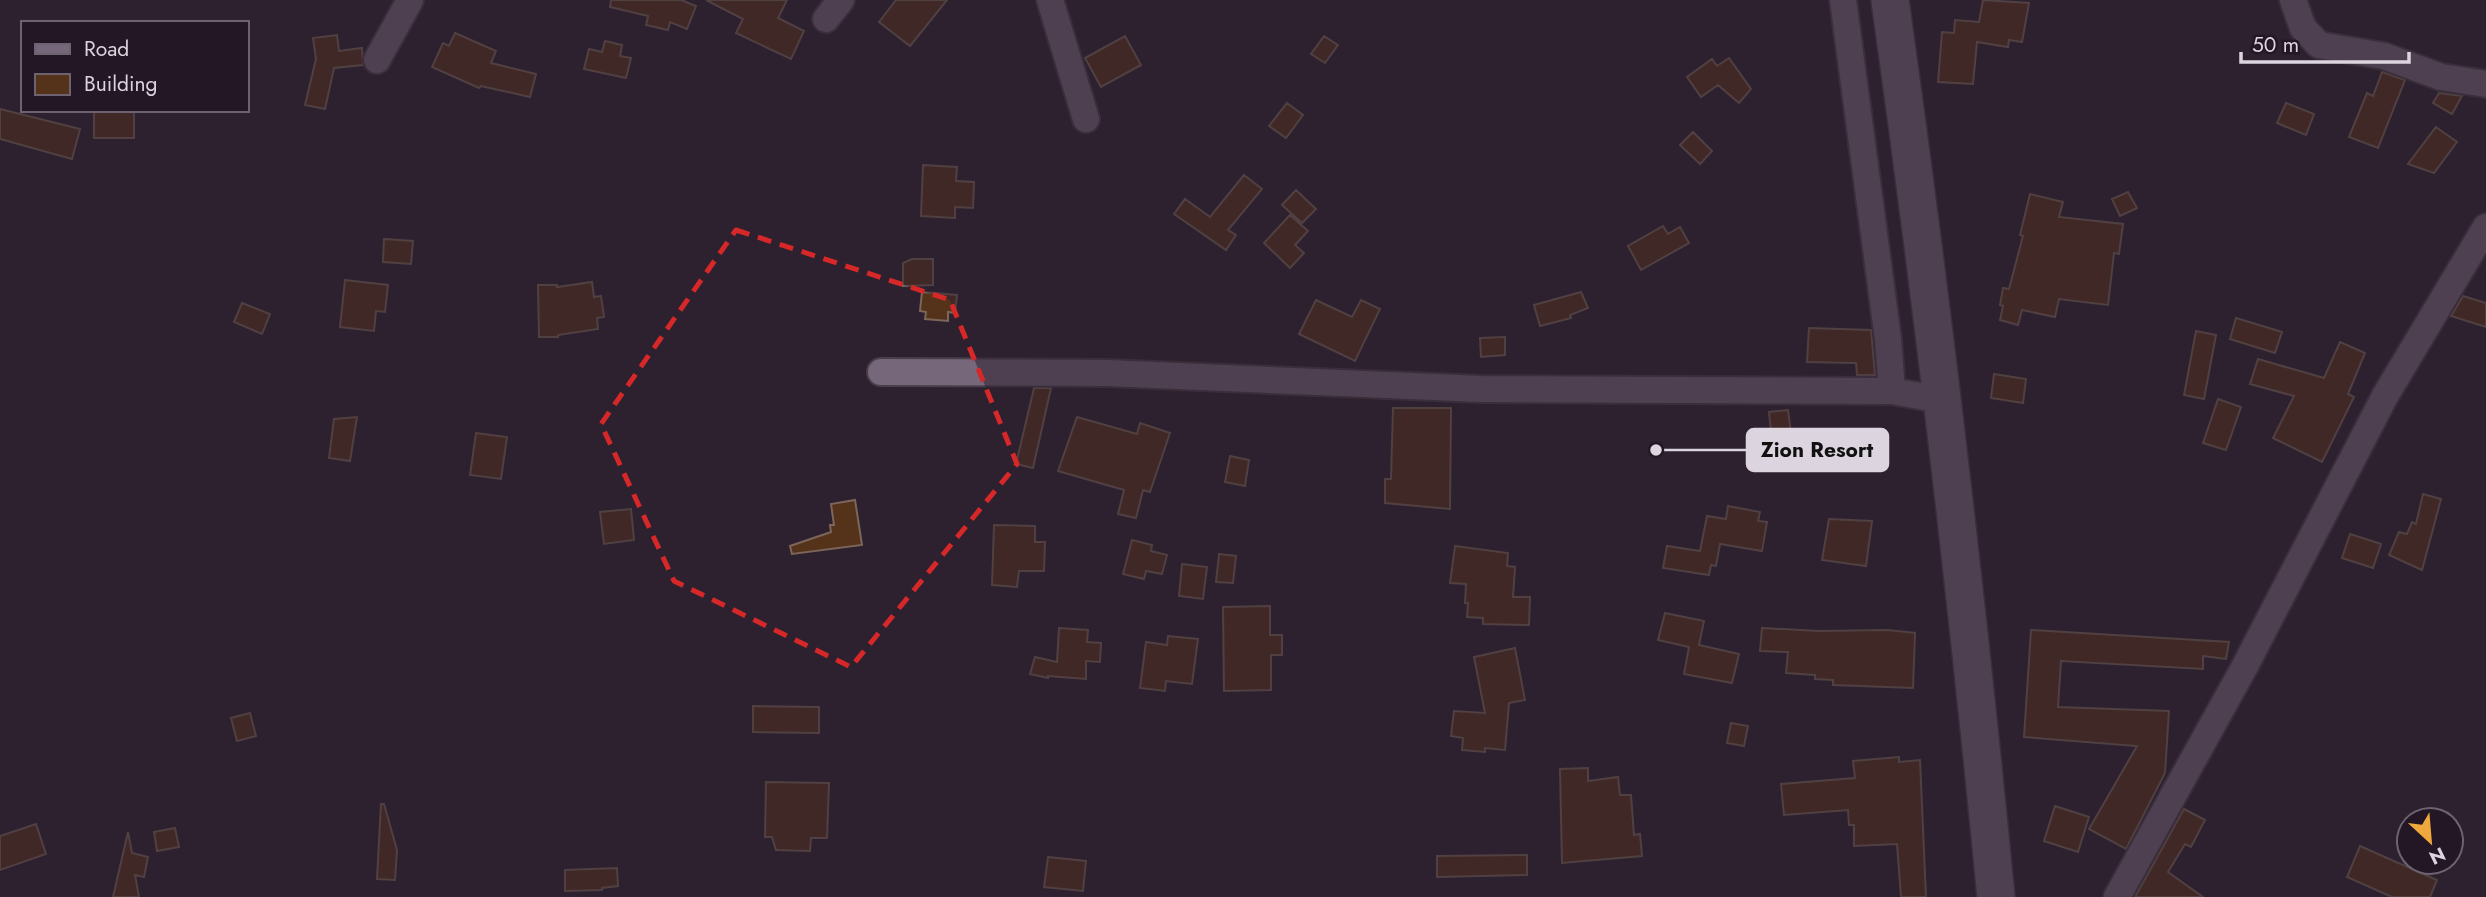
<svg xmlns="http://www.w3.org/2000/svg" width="2486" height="897" font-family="Jost,sans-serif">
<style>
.building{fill:#55321a;stroke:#7b6659;stroke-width:2}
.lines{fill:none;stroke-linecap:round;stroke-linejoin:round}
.street-casing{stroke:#493f4b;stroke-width:30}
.secondary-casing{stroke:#493f4b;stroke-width:40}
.street{stroke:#76677a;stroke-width:26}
.secondary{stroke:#76677a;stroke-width:37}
.marked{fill:none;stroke:#d62828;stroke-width:5;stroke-dasharray:14 9;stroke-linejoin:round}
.leader{fill:none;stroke:#dcd4de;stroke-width:2.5}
.callout-dot{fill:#dcd4de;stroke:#231726;stroke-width:2.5}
.callout{fill:#dcd4de;stroke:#dcd4de;stroke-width:2.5}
.callout-label{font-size:21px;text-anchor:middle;font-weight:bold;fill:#111}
</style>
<rect width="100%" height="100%" fill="#2d2130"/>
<path class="building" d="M611,0H681L696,6L687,29L670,22L668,30L646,25L648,16L610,7Z
M706,0H787L778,18L804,31L791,59L736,33L743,19Z
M896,0H947L910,46L879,22Z
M1983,0L2029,3L2022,42L2009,40L2008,47L1977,42L1973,84L1938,82L1942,32L1954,33L1955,20L1979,22Z
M455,33L496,51L491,63L536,74L530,97L481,86L479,88L432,67L443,43L449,46Z
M337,35L339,51L362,48L363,65L334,68L325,109L305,105L316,59L313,38Z
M1125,36L1141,65L1101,87L1085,58Z
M1324,36L1338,45L1325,63L1311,54Z
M605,41L622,45L620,56L631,58L626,78L584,69L589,49L602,52Z
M1729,58L1751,89L1739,103L1718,85L1701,97L1687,77L1712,59L1717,66Z
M2382,72L2405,80L2378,148L2349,137L2367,93L2373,96Z
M2439,93L2462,96L2452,114L2433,103Z
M1287,103L1303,115L1286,138L1269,126Z
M2286,103L2314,114L2306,135L2277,123Z
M0,109L80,129L72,159L0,139Z
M94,110H134V138H94Z
M2436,127L2457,142L2434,173L2408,164Z
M1693,132L1712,151L1700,164L1680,145Z
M923,165L957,167L956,181L974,182L973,208L955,207V218L921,216Z
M1244,175L1262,189L1228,230L1236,235L1226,250L1174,214L1185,199L1210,217Z
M1296,190L1316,209L1302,223L1282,205Z
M2128,192L2137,208L2120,216L2112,199Z
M2030,194L2063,202L2059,217L2123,224L2119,254L2114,253L2108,305L2059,299L2055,317L2022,310L2018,325L2000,320L2003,306L2000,305L2003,288L2009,289L2023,236L2020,235Z
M1290,215L1308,231L1295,245L1304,253L1290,268L1264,243Z
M1663,226L1668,234L1680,227L1689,243L1641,270L1628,246Z
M384,239L413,241L411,264L383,262Z
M912,259H933V285L903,286V263Z
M345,280L388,285L385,312L376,311L374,331L340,327Z
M592,282L594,297L601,296L604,317L597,318L598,329L558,335V337H539L538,285H557V287Z
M922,292L957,295L955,313L948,312V321L925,319L926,312L920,311Z
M1581,292L1588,308L1570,315L1571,318L1540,326L1534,305Z
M2463,296L2486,303V327L2451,316Z
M1316,300L1352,317L1361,300L1380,309L1355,361L1299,334Z
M242,303L270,314L262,334L234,322Z
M2236,318L2282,332L2275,353L2230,339Z
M1809,328L1871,330L1875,375H1857L1856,363L1807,362Z
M2196,331L2216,335L2204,399L2184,395Z
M1505,337V355L1481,357L1480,338Z
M2340,342L2365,353L2348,394L2354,397L2322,462L2273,438L2294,396L2250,384L2258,359L2324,378Z
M1994,374L2026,379L2023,403L1991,398Z
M1034,388H1051L1033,468L1016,464Z
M2218,399L2241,407L2226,450L2203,443Z
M1393,408H1451L1450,509L1385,503V479H1391Z
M1788,410L1792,440L1772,442L1769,412Z
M357,417L350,461L329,458L334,419Z
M1077,417L1137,434L1140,423L1170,433L1150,492L1143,490L1136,518L1118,514L1124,490L1058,471Z
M476,433L507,437L501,479L470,475Z
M1230,456L1249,460L1245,486L1225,482Z
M2423,494L2441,499L2422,570L2389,555L2399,532L2407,534L2412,522L2416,524Z
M855,500L862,545L792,554L790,546L831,532L830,525H834L831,504Z
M1728,506L1760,512L1758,521L1767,522L1762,551L1720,544L1716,566L1711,565L1709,575L1663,568L1667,546L1700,551L1707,516L1726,519Z
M631,509L634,540L604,544L600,512Z
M1829,519L1872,521L1866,566L1822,560Z
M994,525L1035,526V542H1045L1044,571H1019L1017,587L992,585Z
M2350,534L2381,544L2373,568L2342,558Z
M1132,540L1152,545L1151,551L1167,555L1162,574L1146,571L1144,579L1123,574Z
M1455,546L1508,553L1507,566L1515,567L1513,597H1530L1529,625L1483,624V618L1467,617L1468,603H1465L1466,584L1450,583Z
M1219,554L1236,556L1233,583L1216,582Z
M1182,564L1207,567L1203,599L1179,596Z
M1270,606V635H1282V655H1271V690L1224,691L1223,607Z
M1665,613L1704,621L1699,645L1739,654L1732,683L1684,674L1689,647L1658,640Z
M1059,628L1088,630L1087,642L1101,643L1100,662L1086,661V679L1048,676V678L1030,674L1035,657L1057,662Z
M1762,628L1819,631L1888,630L1915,633L1913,688L1833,685V680L1815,679V675L1786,673L1788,652L1760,651Z
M2031,630L2229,642L2226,659L2203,656V669L2061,661L2058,707L2169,711L2165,773L2126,849L2089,829L2137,746L2024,737Z
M1168,636L1198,639L1192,684L1166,681L1165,691L1140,688L1146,642L1167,645Z
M1515,648L1525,700L1509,703L1505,750L1485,748V752L1462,750L1463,738L1451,736L1454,711L1485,713L1474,657Z
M753,706L819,707V733L753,732Z
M250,713L256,736L237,741L231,718Z
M1731,723L1748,726L1744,746L1727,743Z
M1899,757V762L1920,760L1926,897H1901L1897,844L1854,846V825H1849L1848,810L1784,815L1781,784L1855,778L1853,761Z
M1588,768V781L1618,777L1620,795H1631L1634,835L1640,834L1642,856L1562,863L1560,769Z
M766,782L829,783L827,838H811L810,851L776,850L772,837H765Z
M381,804H384L397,850L395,880L377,879Z
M2055,806L2089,817L2078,852L2044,841Z
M2184,809L2205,820L2191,847L2185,844L2168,872L2203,897H2135Z
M36,824L46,854L0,870V836Z
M175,828L179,847L157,851L154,832Z
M128,832L132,853L148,857L144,877L135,875L139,897H113Z
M2360,846L2437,880L2430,897H2392L2347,877Z
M1527,855V875L1437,877V856Z
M1048,857L1086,861L1083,891L1044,887Z
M617,868L618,886L602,888V890L565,891V870Z"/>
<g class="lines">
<defs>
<path id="street" d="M1050,0L1086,119
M1843,0L1888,339L1892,391
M2293,0L2303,28L2319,45L2384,56L2441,77L2486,84
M826,19L841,0
M377,60L410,0
M881,372L1107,373L1481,389L1892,391L1942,400
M2117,897L2245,666L2385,396L2486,227"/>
<path id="secondary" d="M1890,0C1932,298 1967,597 1996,897"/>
</defs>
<use href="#street" class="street-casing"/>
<use href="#secondary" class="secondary-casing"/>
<use href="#street" class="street"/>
<use href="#secondary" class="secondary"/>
</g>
<path d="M0 0H2486V897H0ZM736,230L950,300L1017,464L851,667L674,581L601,424Z" fill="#2d2130" fill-opacity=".55" fill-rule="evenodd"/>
<path class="marked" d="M736,230L950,300L1017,464L851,667L674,581L601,424Z"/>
<path class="leader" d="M1656 450L1747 450"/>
<circle class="callout-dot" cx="1656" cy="450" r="7"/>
<rect class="callout" x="1747" y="429" width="141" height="42" rx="7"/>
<g class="callout-label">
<text x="1817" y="457">Zion Resort</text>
</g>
<rect x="21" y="21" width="228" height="91" fill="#231726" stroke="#6d6370" stroke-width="2"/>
<rect x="35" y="44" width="35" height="10" fill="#76677a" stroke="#6d6370" stroke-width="2"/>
<text x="84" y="56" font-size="21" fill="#dcd4de">Road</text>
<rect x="35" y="74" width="35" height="21" fill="#55321a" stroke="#6d6370" stroke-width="2"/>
<text x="84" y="91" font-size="21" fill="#dcd4de">Building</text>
<g transform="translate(2430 841) rotate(154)"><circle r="33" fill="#231726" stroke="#6d6370" stroke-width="2"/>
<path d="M0-5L12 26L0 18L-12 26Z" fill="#eea83c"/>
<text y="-10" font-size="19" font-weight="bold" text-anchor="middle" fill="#dcd4de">N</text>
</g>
<path d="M2241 52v10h168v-10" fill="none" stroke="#dcd4de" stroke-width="3.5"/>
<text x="2252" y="52" font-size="21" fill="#dcd4de" stroke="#231726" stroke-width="5" paint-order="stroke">50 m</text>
</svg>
